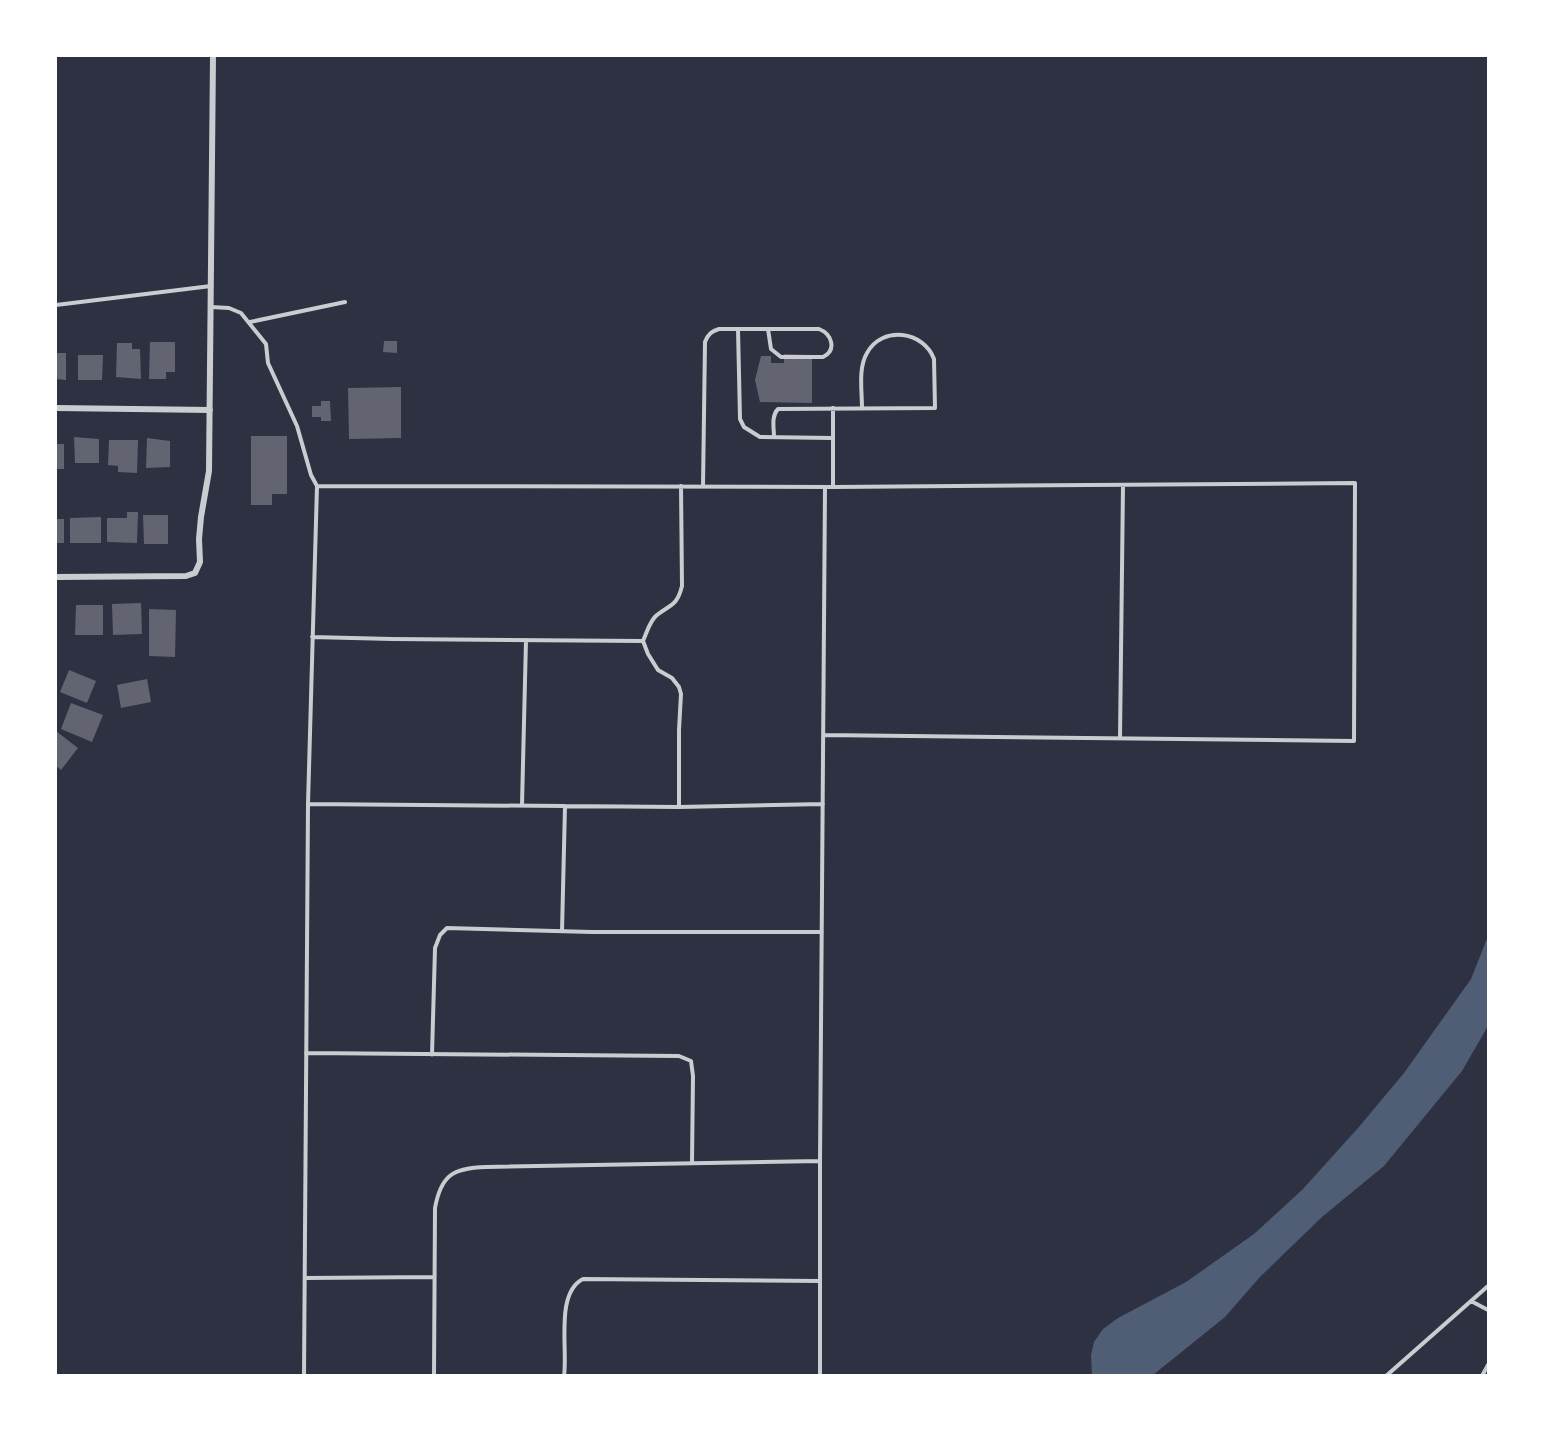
<svg xmlns="http://www.w3.org/2000/svg" width="1544" height="1431" font-family="Inter,sans-serif">
<style>
.water{fill:#4f5d75}
.building{fill:#626471}
.lines{fill:none;stroke-linecap:round;stroke-linejoin:round}
.service{stroke:#caccd0;stroke-width:4}
.minor{stroke:#caccd0;stroke-width:6}
</style>
<rect width="100%" height="100%" fill="#2d3142"/>
<path class="water" d="M1488,936V1026L1462,1071L1384,1166L1322,1217L1260,1277L1225,1317L1153,1375H1092L1091,1355L1094,1342L1103,1329L1118,1318L1186,1282L1254,1234L1302,1190L1358,1128L1404,1073L1471,979Z"/>
<path class="building" d="M384,341H397V353L383,352Z
M150,342H175V372H166V379H149Z
M117,343H132V349H140L141,379L116,377Z
M56,353H66V380L56,379Z
M784,354L812,355V403L760,402L755,380L761,356H771V363H784Z
M78,355H103L102,380H78Z
M401,387V438L349,439L348,388Z
M321,401H330L331,421H321V417H312V406H321Z
M251,436H287V494H272V505H251Z
M74,437L99,439V463H75Z
M147,438L170,441V467L146,468Z
M109,440H138L137,473L118,472V466L108,465Z
M56,444H64V469H56Z
M127,512H138L137,543L107,542V518H127Z
M143,515H168V544H144Z
M101,517V543H70V518Z
M56,519H64V543H56Z
M141,603L142,634L113,635L112,604Z
M76,605H103V635H75Z
M149,609L176,610L175,657L149,656Z
M69,670L96,681L87,703L60,692Z
M147,679L151,702L121,708L117,685Z
M71,703L103,715L92,742L61,729Z
M56,731L78,748L61,770L56,766Z"/>
<g class="lines">
<path class="service" d="M56,305L211,286
M211,307L229,308L241,313L266,344L268,363L297,426L311,475L317,486
M250,322L345,302
M738,329L740,419L744,427L760,437L832,438
M833,408V487
M774,437C774,428 771,416 778,409L935,408L934,359C924,331 882,325 867,353C858,368 862,391 862,408
M703,486L705,342C708,334 712,331 719,329H819C832,334 837,350 823,357H781L771,349L768,329
M312,637L392,639L643,641C647,632 650,620 657,615C671,604 677,606 682,586L681,486
M643,641L648,654L658,670L672,678L679,687L681,694L679,730V807
M1120,738L1123,485
M308,804L679,807L823,804
M522,805L526,640
M562,931L565,806
M306,1053L679,1056L691,1061L693,1076L692,1163
M432,1055L435,948L440,935L447,928L592,932H822
M305,1278L434,1277
M1471,1301L1488,1310
M304,1376L308,804L317,486L833,487L1355,483L1354,741L823,735
M434,1376L435,1208C441,1175 453,1168 486,1167L820,1161
M564,1376C568,1349 555,1293 583,1279L820,1281
M820,1376V1161L825,487
M1386,1376L1488,1286
M1482,1376L1488,1365"/>
<path class="minor" d="M56,408L210,410
M56,577L186,576L195,573L200,562L199,539L201,517L209,471L213,56"/>
</g>
<rect width="1544" height="1431" fill="none" stroke="#ffffff" stroke-width="114"/>
</svg>
